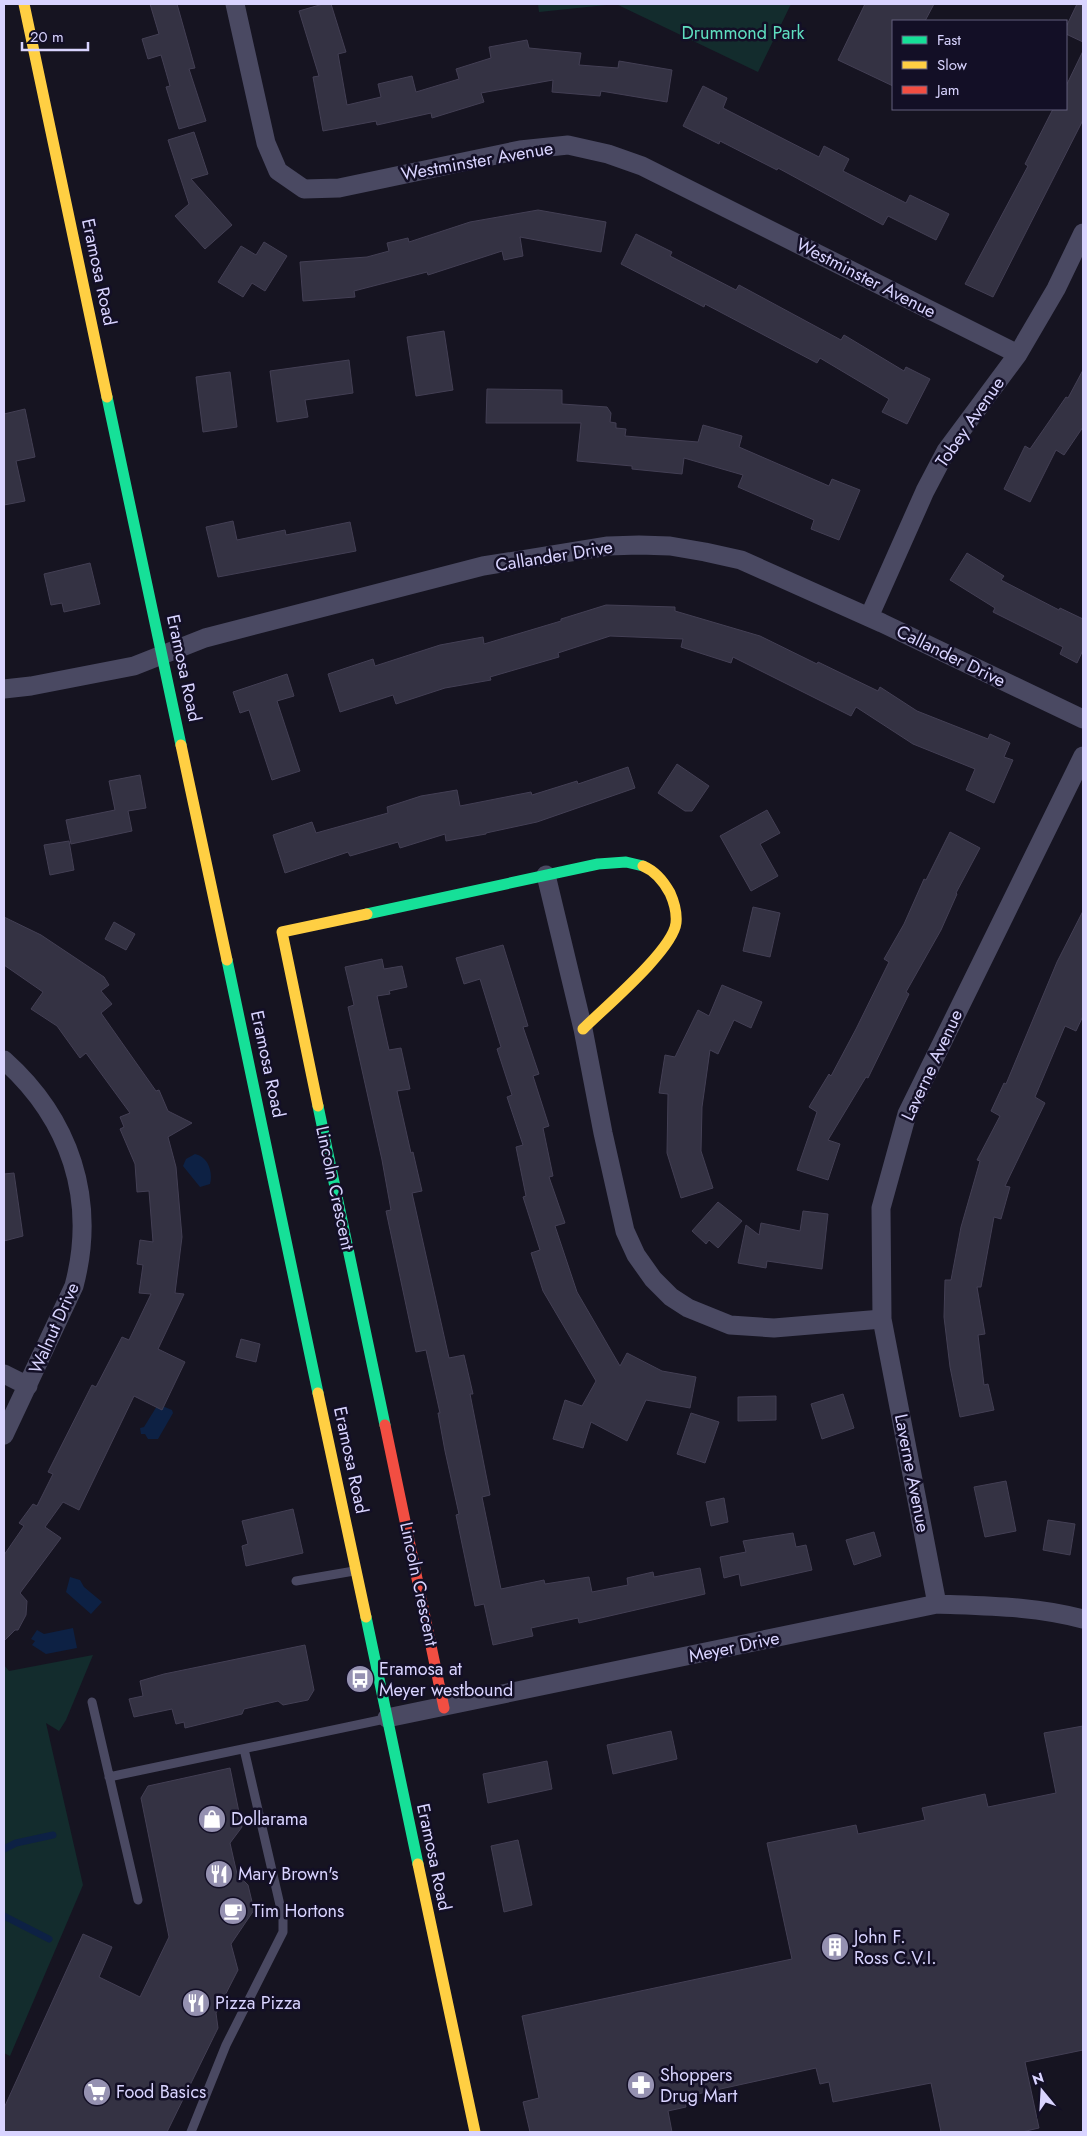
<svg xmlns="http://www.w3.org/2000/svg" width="1087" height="2136" font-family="Jost,sans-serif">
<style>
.green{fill:#132c2d}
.water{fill:#0d2144}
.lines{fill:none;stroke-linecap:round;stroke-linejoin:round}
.stream{stroke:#0d2144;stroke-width:7}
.building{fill:#343243;stroke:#433f54}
.lane{stroke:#4a4962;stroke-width:9}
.street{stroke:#4a4962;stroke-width:19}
.fast{stroke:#16e098;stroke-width:11}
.slow{stroke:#ffcf43;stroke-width:11}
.jam{stroke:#f24e42;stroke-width:11}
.labels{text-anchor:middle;stroke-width:5;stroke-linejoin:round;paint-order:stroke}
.park-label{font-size:18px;fill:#5fe0c0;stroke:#130f26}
.street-label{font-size:18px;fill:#d9d4ff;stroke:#130f26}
.poi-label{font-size:18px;fill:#d9d4ff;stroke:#130f26;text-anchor:start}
</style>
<rect width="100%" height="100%" fill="#161421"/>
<path class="green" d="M538,4H791L758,72L616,4L539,12Z
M93,1655L66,1720L59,1731L46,1723L83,1885L10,2056L4,2053V1665L9,1671Z"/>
<path class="water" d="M195,1154C209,1157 213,1173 210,1184L200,1187L183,1166L186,1159Z
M160,1405L172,1410L173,1413L158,1439H148L145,1434H141L140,1428L144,1427L157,1406Z
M70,1577L80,1580L84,1587L102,1602L91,1614L66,1592Z
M73,1628L77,1648L46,1654L32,1645L35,1641L31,1639L37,1630L44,1634Z"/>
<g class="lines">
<path class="stream" d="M4,1849L16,1843L53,1835
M4,1916L49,1939"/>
</g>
<path class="building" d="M150,4H177L195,68L189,69L206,121L179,129L166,87L170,86L161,55L148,59L142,39L159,34Z
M323,4H331L346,52L338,54L347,105L381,97L378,84L412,76L416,92L459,79L456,69L491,58L489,47L527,40L529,48L581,53L579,65L618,68L619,61L672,70L667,102L601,91L600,96L552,92L553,80L481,93L484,102L432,118L431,113L377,125L376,121L323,131L313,77L319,76L299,11Z
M865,4H934L925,21H893V86L838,60Z
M1077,4H1083V42L1066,34V27Z
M1083,51V120L993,297L965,284L1028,166L1025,164L1053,109H1066V86Z
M703,86L727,98L723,108L819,157L824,146L849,159L843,171L906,203L910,195L949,214L936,240L888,216L883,225L778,168L777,170L720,141L719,144L683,126Z
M194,132L208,174L191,179L232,225L205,249L175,216L189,204L168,140Z
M538,210L606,222L601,252L520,237L523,256L504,260L502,251L428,275L427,272L354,291L355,297L303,301L300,262L367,257L389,251L387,243L408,238L409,242L470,222Z
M636,234L672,252L670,256L736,290L739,285L841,340L844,335L904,371L906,367L930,379L907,424L882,412L889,399L820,358L817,363L705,304L704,307L621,264Z
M264,242L287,256L265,291L252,283L243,297L218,282L241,246L256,255Z
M444,331L453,390L416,396L407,337Z
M349,360L353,393L305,400L308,417L277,422L270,371Z
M1083,370V427L1064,455L1056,450L1030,502L1004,489L1025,446L1030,449L1066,397L1068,398Z
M230,372L237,427L203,432L196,377Z
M487,389L562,390V404L607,407L611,413L610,422L616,423V428L626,429L625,436L698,442L703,425L742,436L739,447L829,486L832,479L860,490L839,540L811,529L814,520L738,487L743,475L684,458L682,474L632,469V466L577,461L581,423H486Z
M25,409L35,457L16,461L25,501L4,505V414Z
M233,521L237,540L285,530L286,535L350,522L356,551L218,577L206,527Z
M967,553L1004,576L1001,580L1059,610L1060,608L1083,619V650L1077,663L1060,654L1063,647L993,612L995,608L950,580Z
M90,563L100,604L64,612L62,603L51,605L44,574Z
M606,605L675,607V611L760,636L817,664L818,662L878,691L880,687L917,711L988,739L990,734L1010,743L1004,757L1013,760L994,803L966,790L975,769L913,744L856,707L851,716L733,657L731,663L681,647L683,639L610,636L558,653L559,657L490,677L491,680L445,688L396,704L393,695L340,712L328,674L373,659L375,666L440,645L483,637L484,644L561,621V619Z
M287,674L294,696L277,701L300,771L272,780L249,710L240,713L233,692Z
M677,764L709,786L692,811H685L658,793Z
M628,767L635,788L537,822L486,833V834L446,841L445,834L400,848L398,842L350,856L348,852L285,873L273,835L312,822L316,833L388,813L387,807L421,796L457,790L460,806L531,792L532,795L577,781L578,784Z
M140,775L146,808L128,811L132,831L71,844L66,820L115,810L109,781Z
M767,810L780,833L760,844L778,876L751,891L720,836Z
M950,832L980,848L956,893L957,894L941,930L906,992L909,994L868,1078L866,1077L828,1140L840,1144L828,1180L797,1170L817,1112L809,1107L829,1074L831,1076L856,1029L889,962L884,959L904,924L924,879L926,880Z
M69,841L74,870L50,875L44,845Z
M753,907L780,913L770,957L743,951Z
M1083,911V1016L1076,1031L1065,1026L1035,1097L1045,1103L1005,1186L1010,1187L1001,1219L994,1217L981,1287H977L985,1334L978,1335L984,1385L988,1384L994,1410L960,1417L950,1367L944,1317L945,1280H951L961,1227L980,1161L977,1160L1000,1116L991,1111L1004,1083L1006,1084L1057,962Z
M4,917L41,935L104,977L109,985L101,991L112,1004L101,1013L156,1091L159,1090L168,1111L192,1123L168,1137L176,1167L182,1237L175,1293L184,1294L158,1349L185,1362L162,1410L134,1396L79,1510L63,1502L45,1527L61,1538L20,1593L27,1601L26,1615L18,1630H15L4,1641V1555L24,1526L19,1523L33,1504L37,1506L53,1474L48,1472L92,1385L96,1387L122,1337L129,1340L151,1294L139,1293L143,1265L137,1264L140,1240L153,1242L149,1191L137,1192L135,1164L120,1129L124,1127L120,1117L130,1113L86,1053L80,1058L57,1026L31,1009L43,992L4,965Z
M114,922L135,934L126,950L105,939Z
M503,945L528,1026L523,1027L539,1074L533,1076L549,1126L543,1128L553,1176L549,1177L565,1223L555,1226L577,1292L620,1366L627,1353L662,1371L696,1377L690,1408L646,1400L627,1441L591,1422L583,1448L553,1439L565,1400L582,1406L596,1381L543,1291L531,1253L540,1250L523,1197L526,1196L516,1147L523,1145L507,1097L512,1095L497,1049L501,1047L480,979L464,984L456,958Z
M382,959L384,969L402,966L407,987L389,991L390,994L377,996L389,1050L401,1048L410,1089L397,1091L411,1153L413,1152L422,1191L412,1193L449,1358L464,1355L473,1394H470L490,1495L482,1497L501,1589L544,1580L545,1584L589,1577L592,1592L628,1585L627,1578L653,1572L654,1577L700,1568L705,1594L579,1623L578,1618L531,1628L533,1636L493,1645L484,1604L475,1606L456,1515L459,1514L445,1451L438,1413H440L426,1350L416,1352L386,1211L391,1210L382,1160L348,1007L354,1005L345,967Z
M722,985L762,1002L751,1028L734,1020L718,1054L710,1050L702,1107L701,1151L713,1188L681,1198L667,1153L668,1094L659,1093L665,1055L675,1057L698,1010L709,1016Z
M14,1173L23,1236L4,1241V1174Z
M718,1202L742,1221L718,1248L709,1240L706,1244L692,1231Z
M803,1211L828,1214L822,1269L767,1261L766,1268L738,1263L746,1225L759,1235L761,1223L800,1231Z
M241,1339L260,1344L256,1362L236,1357Z
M843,1394L854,1428L822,1439L811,1404Z
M776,1396V1420L738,1421V1397Z
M691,1413L719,1422L705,1463L677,1454Z
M1006,1481L1016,1531L985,1537L974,1487Z
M724,1498L728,1522L711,1526L706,1502Z
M293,1509L303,1553L246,1566L242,1546L248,1544L242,1521Z
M1048,1520L1075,1524L1070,1555L1043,1550Z
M874,1532L881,1556L854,1565L846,1540Z
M793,1533L796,1547L806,1545L812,1570L741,1586L739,1574L724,1578L720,1557L746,1552L743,1541Z
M305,1645L314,1690L308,1700L283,1705L278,1701L244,1709L242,1714L185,1728L184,1722L176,1724L172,1709L134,1717L129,1699L143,1696L140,1681L164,1674Z
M1083,1726V2050L1025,2062L1039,2128L1022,2132H941L931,2083L833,2102L829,2082L820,2084L816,2068L684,2097L686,2107L668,2111L672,2132H530L523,2102L539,2098L522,2016L792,1959L767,1843L856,1825L858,1834L925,1820L922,1808L985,1794L988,1807L1056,1793L1044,1733Z
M671,1731L677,1759L613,1774L607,1745Z
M547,1761L552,1789L488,1803L483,1774Z
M230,1768L242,1827L230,1843L237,1874L248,1885L254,1910L231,1944L238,1970L216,2013L218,2028L167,2132H4V2108L83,1934L112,1947L99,1977L140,1997L169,1937L141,1798L148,1786Z
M518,1840L532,1905L504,1912L491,1846Z"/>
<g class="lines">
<path class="lane" d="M296,1581L354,1571
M92,1702L138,1900
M109,1777L385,1719
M191,2132L226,2045L283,1932V1918L244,1749"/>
<path class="street" d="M235,4L266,143L278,171L304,189L339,188L520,150L568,145L608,154L642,166L1018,354
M869,617L925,491L946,451L1018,354L1056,289L1083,233
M4,689L31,686L134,666L205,638L483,566L608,546L639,545L670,546L705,552L741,560L882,623L1083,719
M546,875L583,1029L603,1133L625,1231L636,1255L653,1279L671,1297L688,1308L730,1325L774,1328L882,1319
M4,1060C70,1119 97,1199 74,1286L4,1435
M4,1374L28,1386
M937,1604L882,1319L881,1208L907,1114L1083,756
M387,1718L937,1604C987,1606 1035,1606 1083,1619"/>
<path class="fast" d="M107,397L181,745
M367,914L598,864L626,862L643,866
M227,960L318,1393
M318,1106L385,1425
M366,1617L418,1864"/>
<path class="slow" d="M24,4L107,397
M181,745L227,960
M583,1029C604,1008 673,950 676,923C677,913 674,902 670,893C664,882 655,871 643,866
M318,1106L282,932L367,914
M318,1393L366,1617
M418,1864L475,2132"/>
<path class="jam" d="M385,1425L444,1708"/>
</g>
<defs>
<symbol id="bus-disc" viewBox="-11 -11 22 22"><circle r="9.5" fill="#9591b1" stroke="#130f26"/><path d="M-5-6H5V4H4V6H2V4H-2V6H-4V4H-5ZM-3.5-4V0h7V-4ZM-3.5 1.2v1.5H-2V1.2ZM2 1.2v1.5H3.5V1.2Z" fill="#fff"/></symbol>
<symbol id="shop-disc" viewBox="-11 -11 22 22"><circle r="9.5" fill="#9591b1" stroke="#130f26"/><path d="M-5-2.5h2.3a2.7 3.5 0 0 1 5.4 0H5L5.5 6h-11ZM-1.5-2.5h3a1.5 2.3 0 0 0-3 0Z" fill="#fff"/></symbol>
<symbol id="restaurant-disc" viewBox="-11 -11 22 22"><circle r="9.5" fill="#9591b1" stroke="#130f26"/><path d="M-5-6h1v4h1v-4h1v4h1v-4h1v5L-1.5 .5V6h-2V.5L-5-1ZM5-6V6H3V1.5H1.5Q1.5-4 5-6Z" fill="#fff"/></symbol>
<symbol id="cafe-disc" viewBox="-11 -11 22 22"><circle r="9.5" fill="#9591b1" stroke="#130f26"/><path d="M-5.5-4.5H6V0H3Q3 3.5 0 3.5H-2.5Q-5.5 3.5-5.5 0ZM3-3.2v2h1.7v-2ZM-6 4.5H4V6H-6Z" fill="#fff"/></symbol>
<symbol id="building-disc" viewBox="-11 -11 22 22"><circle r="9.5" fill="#9591b1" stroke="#130f26"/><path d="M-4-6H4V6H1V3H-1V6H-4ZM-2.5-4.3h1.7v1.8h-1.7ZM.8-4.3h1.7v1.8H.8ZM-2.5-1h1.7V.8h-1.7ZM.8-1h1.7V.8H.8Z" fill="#fff"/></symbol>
<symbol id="pharmacy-disc" viewBox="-11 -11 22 22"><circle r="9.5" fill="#9591b1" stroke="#130f26"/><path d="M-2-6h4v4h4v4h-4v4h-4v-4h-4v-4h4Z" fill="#fff"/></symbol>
<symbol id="supermarket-disc" viewBox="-11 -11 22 22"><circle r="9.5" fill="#9591b1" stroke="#130f26"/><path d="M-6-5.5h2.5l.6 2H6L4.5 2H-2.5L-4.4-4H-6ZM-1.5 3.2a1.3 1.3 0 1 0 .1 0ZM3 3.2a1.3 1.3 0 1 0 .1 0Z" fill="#fff"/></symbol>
</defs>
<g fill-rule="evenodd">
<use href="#bus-disc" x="344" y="1663" width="32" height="32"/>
<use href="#shop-disc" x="196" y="1803" width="32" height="32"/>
<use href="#restaurant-disc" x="203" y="1858" width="32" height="32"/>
<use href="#cafe-disc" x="217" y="1895" width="32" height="32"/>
<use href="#building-disc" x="819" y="1931" width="32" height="32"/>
<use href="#restaurant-disc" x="180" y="1987" width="32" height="32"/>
<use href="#pharmacy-disc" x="625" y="2069" width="32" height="32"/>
<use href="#supermarket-disc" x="81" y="2076" width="32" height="32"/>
</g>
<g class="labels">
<g class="park-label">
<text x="743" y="39">Drummond Park</text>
</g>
<g class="street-label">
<text transform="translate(477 161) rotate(-10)" y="6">Westminster Avenue</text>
<text transform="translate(99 272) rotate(78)" y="6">Eramosa Road</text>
<text transform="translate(866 278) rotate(27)" y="6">Westminster Avenue</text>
<text transform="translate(970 422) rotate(-55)" y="6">Tobey Avenue</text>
<text transform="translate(554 556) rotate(-9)" y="6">Callander Drive</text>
<text transform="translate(951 656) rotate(26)" y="6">Callander Drive</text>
<text transform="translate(184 668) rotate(78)" y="6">Eramosa Road</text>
<text transform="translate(268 1064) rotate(78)" y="6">Eramosa Road</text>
<text transform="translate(932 1065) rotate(-65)" y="6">Laverne Avenue</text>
<text transform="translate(335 1188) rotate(78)" y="6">Lincoln Crescent</text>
<text transform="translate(54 1328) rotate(-66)" y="6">Walnut Drive</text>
<text transform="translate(351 1460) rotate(78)" y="6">Eramosa Road</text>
<text transform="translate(912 1473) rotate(79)" y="6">Laverne Avenue</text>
<text transform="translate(419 1584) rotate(78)" y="6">Lincoln Crescent</text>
<text transform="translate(734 1647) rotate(-12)" y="6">Meyer Drive</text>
<text transform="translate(434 1857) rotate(78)" y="6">Eramosa Road</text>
</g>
<g class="poi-label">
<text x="379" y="1675">Eramosa at<tspan x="379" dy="21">Meyer westbound</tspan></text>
<text x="231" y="1825">Dollarama</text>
<text x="238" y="1880">Mary Brown's</text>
<text x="252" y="1917">Tim Hortons</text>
<text x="854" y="1943">John F.<tspan x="854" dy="21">Ross C.V.I.</tspan></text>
<text x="215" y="2009">Pizza Pizza</text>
<text x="660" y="2081">Shoppers<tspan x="660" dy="21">Drug Mart</tspan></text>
<text x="116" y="2098">Food Basics</text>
</g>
</g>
<rect width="1087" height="2136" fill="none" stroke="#d9d4ff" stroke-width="10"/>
<rect x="892" y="20" width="175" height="90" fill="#130f26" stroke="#625e7d"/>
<rect x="902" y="36" width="25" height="8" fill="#16e098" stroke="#625e7d"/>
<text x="937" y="45" font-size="15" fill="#d9d4ff">Fast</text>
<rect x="902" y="61" width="25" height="8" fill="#ffcf43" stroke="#625e7d"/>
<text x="937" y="70" font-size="15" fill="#d9d4ff">Slow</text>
<rect x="902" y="86" width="25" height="8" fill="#f24e42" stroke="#625e7d"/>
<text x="937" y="95" font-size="15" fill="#d9d4ff">Jam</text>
<g transform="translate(1042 2091) rotate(342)" stroke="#130f26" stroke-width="4" paint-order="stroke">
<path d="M0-4L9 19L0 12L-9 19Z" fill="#d9d4ff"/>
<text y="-8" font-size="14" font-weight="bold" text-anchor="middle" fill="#d9d4ff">N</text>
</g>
<path d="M22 42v8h66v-8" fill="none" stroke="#d9d4ff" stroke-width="2.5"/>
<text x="30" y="42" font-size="15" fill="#d9d4ff" stroke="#130f26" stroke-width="4" paint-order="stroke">20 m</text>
</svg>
